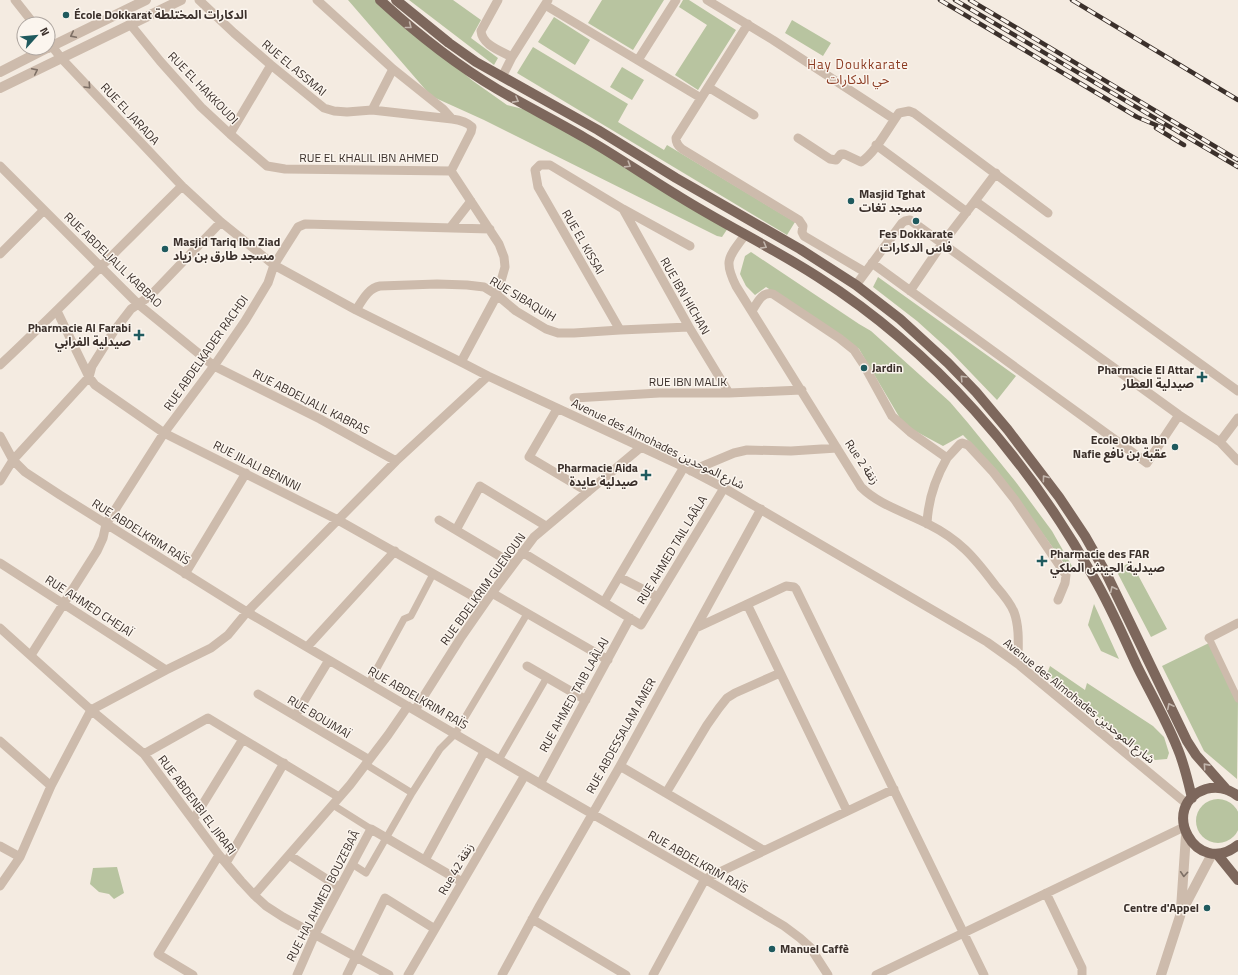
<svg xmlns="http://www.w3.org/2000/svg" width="1238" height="975" font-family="'Titillium Web','Noto Sans Arabic',sans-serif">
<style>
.green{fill:#b8c4a0}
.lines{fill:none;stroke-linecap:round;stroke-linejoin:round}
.pedestrian{stroke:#cdbbac;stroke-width:7}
.minor{stroke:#cdbbac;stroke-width:9}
.tertiary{stroke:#cdbbac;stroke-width:10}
.primary{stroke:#7d675c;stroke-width:10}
.rail-casing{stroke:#3b302b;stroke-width:4.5}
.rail{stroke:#fbf5ee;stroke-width:3;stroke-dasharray:9;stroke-linecap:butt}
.oneway{stroke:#c2b5ac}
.oneway2{stroke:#7d6f65}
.poi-dot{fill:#1f5a5e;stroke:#fbf5ee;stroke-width:1.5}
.labels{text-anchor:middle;stroke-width:3;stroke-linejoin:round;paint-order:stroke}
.poi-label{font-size:12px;font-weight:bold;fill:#3b302b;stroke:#fbf5ee;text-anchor:start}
.street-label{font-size:12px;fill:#3b302b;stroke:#fbf5ee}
.neighbourhood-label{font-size:13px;letter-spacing:1px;fill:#8c3b22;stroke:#fbf5ee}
</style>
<rect width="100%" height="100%" fill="#f4ebe1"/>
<path class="green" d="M348,0H376L473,81L507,105L539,113L728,228L722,237L717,236L484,120L431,96Z
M409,0H453L481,20L471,38L498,58L494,65Z
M602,0H664L633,50L588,23Z
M683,0H689L736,30L698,90L675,75L707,25L679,7Z
M554,17L590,40L575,65L538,42Z
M792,20L831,43L823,56L785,33Z
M533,47L628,104L618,122L664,150L667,145L795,222L787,235L517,73Z
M622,67L644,80L632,100L610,87Z
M751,252L859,324L871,331L950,402L968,423L1015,481L1052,531L1073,568L1069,570L998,472L963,435L943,446L904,425L859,349L766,287L755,295L746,286L740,274L745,256Z
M878,277L1016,376L997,400L948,349L917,321L873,287Z
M1131,562L1167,629L1151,637L1116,570Z
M1094,604L1119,659L1101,651L1088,625Z
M1211,642L1238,699L1237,779L1204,751L1162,666Z
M1050,666L1085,690L1087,683L1153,726L1164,737L1169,753L1167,759L1155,760L1116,732L1047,674Z
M1196 821a22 22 0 1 1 44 0a22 22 0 1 1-44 0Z
M117,867L124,893L114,899L109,894L99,892L90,884L93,868Z"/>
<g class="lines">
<path class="pedestrian" d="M1209,638L1238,699
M369,683L404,619L411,616L433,574
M499,760L547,677
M365,764L412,793
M333,805L371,829
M352,864L366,873L412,793L440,749L455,734L527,614"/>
<path class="minor" d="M15,0L34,24
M199,0L234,33L271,65L324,108L334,111L347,112L372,110L452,119C460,120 467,122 472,127L471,132L451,171
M317,0L393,69L443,109L452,119
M498,0L481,31C482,45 501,51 512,57
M707,0L773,40L894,119
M545,5L701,98
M130,24L160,61L201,107L230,134L267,166L285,169L451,171
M748,24L676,138C676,143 678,146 682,149L799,220L803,226L802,232L804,236L865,272
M48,41L61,58L182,186L221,222L274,265L356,310L461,362L488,376L684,467L724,488L960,626L987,642L1018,664L1187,804
M638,60L676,0
M502,77L512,57L548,0
M708,87L754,115
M372,110L393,69
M230,134L271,65
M798,138L830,159L836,160L841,154H844L861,162C876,152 888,128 899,113L909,111L914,113L1048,213
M876,145L967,212
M0,166L138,304L214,366L320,419L396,461
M451,171L499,244L504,257L505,267L497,295L461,362
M975,201L996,173
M623,209L689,327L729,393
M450,228L471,201
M745,235C729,257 723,260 736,286L861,487C879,505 905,512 928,524C960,540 974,557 995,585C1002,593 1010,602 1014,612C1020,628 1018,647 1018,664
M0,254L44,210
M872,263L1147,463L1179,415
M856,285L902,223L905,221L910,220L1179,415L1220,442L1238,461
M910,291L942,244L975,201L1238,391
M356,310C362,301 368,288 380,286L437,284L467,285L484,287L497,295L516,311L546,329L558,333H574L620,330L689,327
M57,311L89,377L95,385L164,433L338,520L485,603
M752,311C757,303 762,291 773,294L839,338L854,350L864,365L892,416L910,432L947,458C935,479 928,499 927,524
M620,330L538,187L535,170L540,165H550L623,209L690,246
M0,365C62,307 121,246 182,186
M574,398L659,393H729L802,390
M557,409L529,457L588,492
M0,436L13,460L25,472L60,495L247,612L525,775L705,879L784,926L800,938L810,947L828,975
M1220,442L1238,418
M947,458L960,444L962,443L968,445L993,472L1015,500L1066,575L1065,583L1058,600
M691,471L734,453L747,450L791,451L837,448
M0,481L13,460L89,377L92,366L114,331L131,309L150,296L221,222
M439,520L513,564
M456,530L480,486L546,526
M522,552L641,625L724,488
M0,563L166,670
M185,574L246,473
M619,577L658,597
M492,593L608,660
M604,602L684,467
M747,604L847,811
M0,628L91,710L144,754L219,855L241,881L254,895L266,906L283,917L389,975
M696,628L786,586L794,587L796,589L984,975
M1209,638L1238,623
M307,647L395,551
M31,655L97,551L103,538L106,524L164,433L214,366L245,321L268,283L274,265L298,227L305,224L490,229
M527,666L586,700
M258,694L368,759
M415,710L460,639L492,593L534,537L640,448
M295,716L329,660
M0,741L51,786
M144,754L208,718L339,797
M620,766L763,850
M540,784L630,618
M666,793L707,725L719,708L727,698L735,693L780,673
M193,820L243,739
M0,846L20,857
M289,855L339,887
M425,860L484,752
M226,863L284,763
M0,886L20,857L51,786L91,710L166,670L211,648L228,635L247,612L396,461L488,376
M1046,893L1082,968V975
M254,895L350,785L388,735L408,706
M532,919L626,975
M193,975L158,954L219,855
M297,975L315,934L371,829L462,882
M347,975L385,898L435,929
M408,975L525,775
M502,975L540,905L620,766L761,509
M653,975L705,879L894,789
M876,975L1184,827"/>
<path class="tertiary" d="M48,48L146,0
M0,72L47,48
M0,88L181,0
M1181,909L1186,835
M1161,975L1181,913L1212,854"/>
<path class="primary" d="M380,0C416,33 455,64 497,89C526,106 556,121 585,138C617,156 648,178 680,197C725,225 773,248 818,277C934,351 1027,458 1094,578C1111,607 1124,638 1138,668C1151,694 1166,720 1177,747C1184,763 1188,781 1192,798
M396,0L449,43L476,62L598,130L676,178L800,249L856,285L900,319L948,363L976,392L1008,430L1059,497L1085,536L1106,573L1187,741L1196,755L1227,790
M1238,796C1229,789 1217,786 1206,789C1157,805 1196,879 1238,845
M1217,854L1238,880"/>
<defs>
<path id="rail" d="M940,0L1137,117L1163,128
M955,0L1238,167
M970,0L1238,160
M1072,0L1238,100
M1156,128L1184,145"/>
</defs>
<use href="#rail" class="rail-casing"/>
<use href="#rail" class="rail"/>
</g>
<defs><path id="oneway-chevron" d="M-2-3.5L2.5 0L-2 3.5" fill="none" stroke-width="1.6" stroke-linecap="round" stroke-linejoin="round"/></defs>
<g class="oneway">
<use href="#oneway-chevron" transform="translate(409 26) rotate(38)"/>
<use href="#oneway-chevron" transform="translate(516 100) rotate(29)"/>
<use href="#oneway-chevron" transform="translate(628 165) rotate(32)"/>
<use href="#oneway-chevron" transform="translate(764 246) rotate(29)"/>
<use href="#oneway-chevron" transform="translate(963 378) rotate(-134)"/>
<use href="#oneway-chevron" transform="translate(1045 478) rotate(-126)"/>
<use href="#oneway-chevron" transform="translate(1113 589) rotate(-116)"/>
<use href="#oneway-chevron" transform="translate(1170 706) rotate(-116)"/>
<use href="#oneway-chevron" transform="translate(1206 766) rotate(-132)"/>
</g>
<g class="oneway2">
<use href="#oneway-chevron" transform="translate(73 35) rotate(154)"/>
<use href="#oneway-chevron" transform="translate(35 71) rotate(-26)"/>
<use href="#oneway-chevron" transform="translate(88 86) rotate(47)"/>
<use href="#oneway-chevron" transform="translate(1184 874) rotate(94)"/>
</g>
<g class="poi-dot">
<circle cx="66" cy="15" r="4"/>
<circle cx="851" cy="201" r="4"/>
<circle cx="916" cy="221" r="4"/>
<circle cx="165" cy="249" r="4"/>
<path d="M137 329h4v4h4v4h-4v4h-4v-4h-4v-4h4z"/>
<circle cx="864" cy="368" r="4"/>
<path d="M1200 371h4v4h4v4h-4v4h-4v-4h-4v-4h4z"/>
<circle cx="1175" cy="447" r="4"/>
<path d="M644 469h4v4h4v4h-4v4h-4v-4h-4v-4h4z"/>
<path d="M1040 555h4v4h4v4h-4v4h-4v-4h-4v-4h4z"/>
<circle cx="1207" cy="908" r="4"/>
<circle cx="772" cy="949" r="4"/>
</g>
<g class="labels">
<g class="poi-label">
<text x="74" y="19">École Dokkarat الدكارات المختلطة</text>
<text x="859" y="198">Masjid Tghat<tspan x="859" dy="14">مسجد تغات</tspan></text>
<text x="916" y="238" text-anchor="middle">Fes Dokkarate<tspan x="916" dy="14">فاس الدكارات</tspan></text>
<text x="173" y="246">Masjid Tariq Ibn Ziad<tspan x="173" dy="14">مسجد طارق بن زياد</tspan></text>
<text x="131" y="332" text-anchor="end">Pharmacie Al Farabi<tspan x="131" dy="14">صيدلية الفرابي</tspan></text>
<text x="872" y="372">Jardin</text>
<text x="1194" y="374" text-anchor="end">Pharmacie El Attar<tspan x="1194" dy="14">صيدلية العطار</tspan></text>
<text x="1167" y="444" text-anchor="end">Ecole Okba Ibn<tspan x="1167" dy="14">Nafie عقبة بن نافع</tspan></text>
<text x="638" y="472" text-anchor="end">Pharmacie Aida<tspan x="638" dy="14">صيدلية عايدة</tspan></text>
<text x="1050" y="558">Pharmacie des FAR<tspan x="1050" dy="14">صيدلية الجيش الملكي</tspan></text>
<text x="1199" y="912" text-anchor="end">Centre d'Appel</text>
<text x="780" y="953">Manuel Caffè</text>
</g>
<g class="street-label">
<text transform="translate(294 68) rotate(40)" y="4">RUE EL ASSMAI</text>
<text transform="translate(203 88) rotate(46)" y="4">RUE EL HAKKOUDI</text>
<text transform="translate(130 114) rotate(47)" y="4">RUE EL JARADA</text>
<text x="369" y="162">RUE EL KHALIL IBN AHMED</text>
<text transform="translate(583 242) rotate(60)" y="4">RUE EL KISSAI</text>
<text transform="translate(113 260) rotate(44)" y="4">RUE ABDELJALIL KABBAO</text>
<text transform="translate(685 296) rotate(60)" y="4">RUE IBN HICHAN</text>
<text transform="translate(523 299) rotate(31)" y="4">RUE SIBAQUIH</text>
<text transform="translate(206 353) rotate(-55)" y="4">RUE ABDELKADER RACHDI</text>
<text x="688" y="386">RUE IBN MALIK</text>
<text transform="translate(311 402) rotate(27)" y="4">RUE ABDELJALIL KABRAS</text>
<text transform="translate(658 444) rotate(26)" y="4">Avenue des Almohades شارع الموحدين</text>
<text transform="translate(862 462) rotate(56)" y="4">Rue 2 زنقة</text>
<text transform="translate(257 466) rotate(27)" y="4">RUE JILALI BENNNI</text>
<text transform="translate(141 532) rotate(32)" y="4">RUE ABDELKRIM RAÏS</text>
<text transform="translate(672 550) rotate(-59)" y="4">RUE AHMED TAIL LAÂLA</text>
<text transform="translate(483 589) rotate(-54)" y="4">RUE BDELKRIM GUENOUN</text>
<text transform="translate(89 606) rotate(33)" y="4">RUE AHMED CHEJAÏ</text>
<text transform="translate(574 695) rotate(-61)" y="4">RUE AHMED TAIB LAÂLAJ</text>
<text transform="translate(418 698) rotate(30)" y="4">RUE ABDELKRIM RAÏS</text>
<text transform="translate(1079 701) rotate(39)" y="4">Avenue des Almohades شارع الموحدين</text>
<text transform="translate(319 717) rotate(31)" y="4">RUE BOUJMAÏ</text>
<text transform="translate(621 736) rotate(-61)" y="4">RUE ABDESSALAM AMER</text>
<text transform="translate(197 805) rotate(53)" y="4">RUE ABDENBI EL JIRARI</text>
<text transform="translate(698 862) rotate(30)" y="4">RUE ABDELKRIM RAÏS</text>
<text transform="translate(456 869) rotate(-60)" y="4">Rue 42 زنقة</text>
<text transform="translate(323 896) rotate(-63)" y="4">RUE HAJ AHMED BOUZEBAÂ</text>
</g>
<g class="neighbourhood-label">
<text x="858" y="69">Hay Doukkarate<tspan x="858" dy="15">حي الدكارات</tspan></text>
</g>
</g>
<g transform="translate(36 36) rotate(63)"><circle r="19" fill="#fbf5ee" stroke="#aea6a0"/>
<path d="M0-3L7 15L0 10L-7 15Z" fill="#1f5a5e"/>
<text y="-6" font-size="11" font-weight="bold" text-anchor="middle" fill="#3b302b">N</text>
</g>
</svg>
